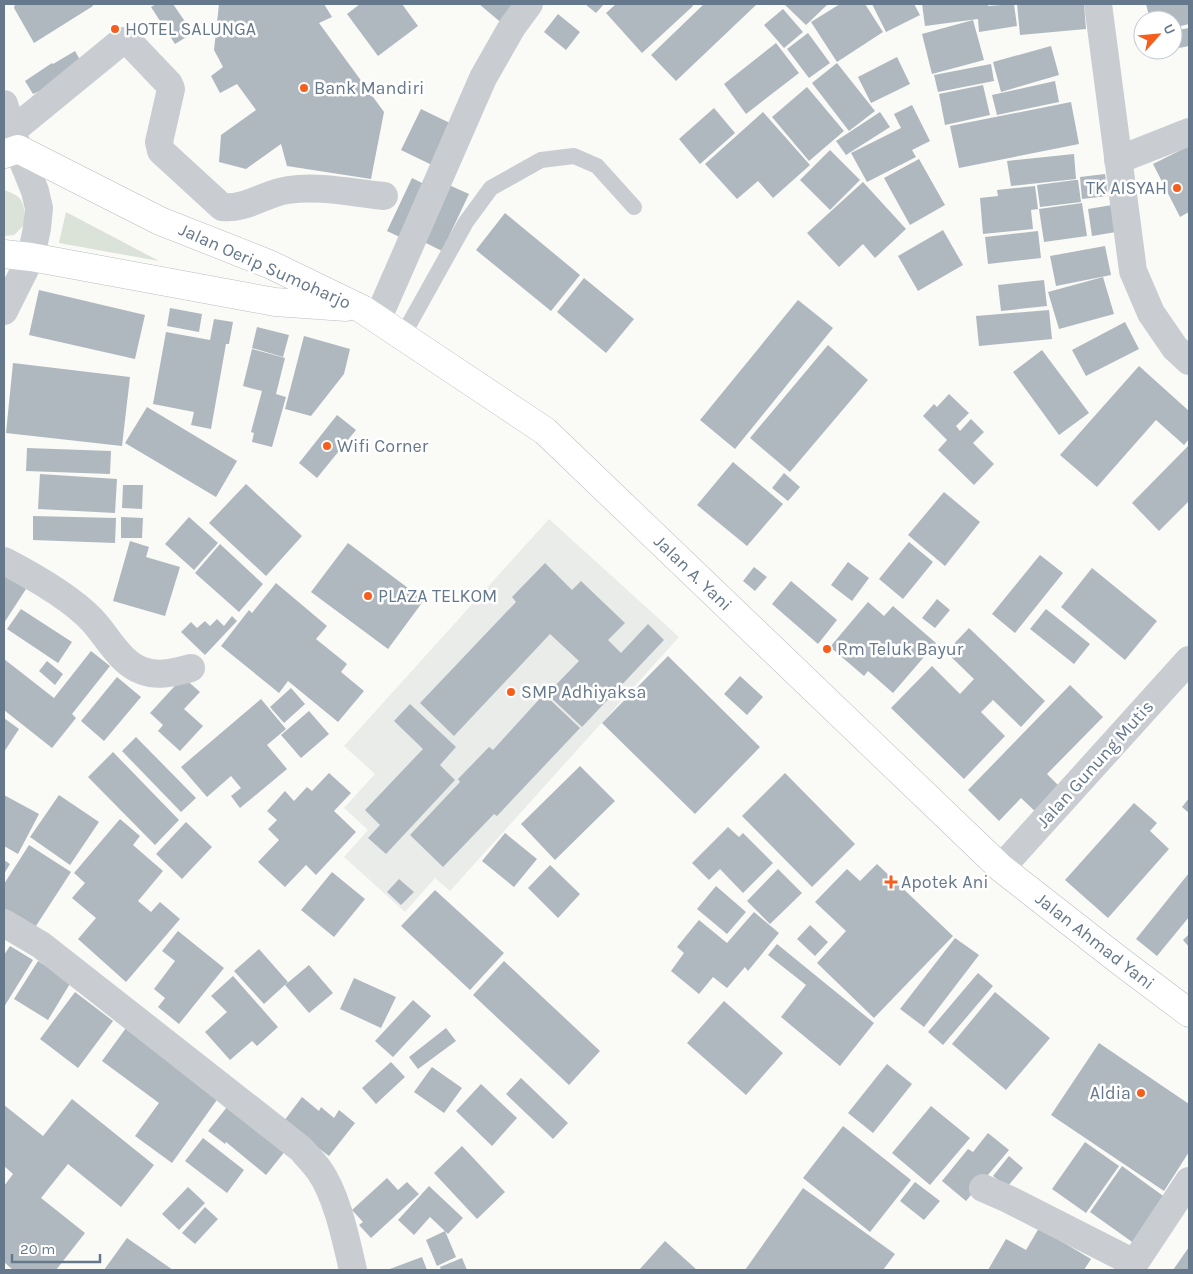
<svg xmlns="http://www.w3.org/2000/svg" width="1193" height="1274" font-family="Karla,sans-serif">
<style>
.built{fill:#eaecea}
.green{fill:#dbe2d8}
.building{fill:#afb8bf}
.lines{fill:none;stroke-linecap:round;stroke-linejoin:round}
.highway-casing{stroke:#b9bdc1;stroke-width:29}
.lane{stroke:#c9cdd1;stroke-width:16}
.street{stroke:#c9cdd1;stroke-width:28}
.highway{stroke:#fff;stroke-width:28}
.poi-dot{fill:#f55e1c;stroke:#fff;stroke-width:2}
.labels{text-anchor:middle;stroke-width:5;stroke-linejoin:round;paint-order:stroke}
.poi-label{font-size:18px;fill:#66788b;stroke:#fff;text-anchor:start}
.street-label{font-size:18px;fill:#66788b;stroke:#fff}
</style>
<rect width="100%" height="100%" fill="#fafaf7"/>
<path class="built" d="M549,519L679,637L450,891L435,878L405,912L344,857L368,830L344,808L375,774L344,746Z"/>
<path class="green" d="M4,190C25,197 25,204 24,225L14,235L4,236Z
M66,212L159,261L59,243Z"/>
<path class="building" d="M15,4H92L93,6L34,43L14,8Z
M156,4H173L193,33L175,44L151,7Z
M219,4H324L332,17L319,23L384,112L371,179L287,166L281,144L246,169L219,162L221,135L256,110L237,84L220,93L211,76L223,67L214,50Z
M360,4H402L418,26L378,56L347,14Z
M479,4H523L504,25Z
M585,4H604L596,13Z
M616,4H692L693,6L642,53L606,13Z
M704,4H757L676,81L651,55Z
M784,4H828L806,25Z
M840,4H865L883,32L837,62L811,22Z
M872,4H914L920,15L886,32Z
M922,4H988V6L1014,4L1017,26L979,32L978,19L925,26Z
M1017,4H1084L1086,29L1020,35Z
M1146,4H1189V24L1173,28V20H1150Z
M783,9L803,32L784,48L764,25Z
M558,14L580,32L566,50L544,32Z
M973,20L984,60L932,74L922,34Z
M1189,28V46L1174,49L1173,31Z
M808,33L830,63L809,78L787,49Z
M776,43L799,73L746,114L724,84Z
M1051,46L1059,75L1001,92L993,62Z
M75,51L84,67L41,93L40,91L33,94L25,81L52,63L53,64Z
M897,57L910,84L871,103L858,77Z
M837,63L875,111L849,131L812,83Z
M991,64L994,81L938,92L934,75Z
M1055,81L1059,102L997,115L992,95Z
M983,85L990,115L945,125L939,94Z
M807,87L844,131L809,161L772,117Z
M1071,102L1079,144L959,168L950,126Z
M912,105L930,141L912,150L916,157L867,182L851,153L901,128L894,114Z
M714,108L735,133L700,164L679,139Z
M421,109L456,126L436,167L401,150Z
M763,112L810,165L773,198L758,181L737,199L705,164Z
M880,112L890,127L846,155L836,141Z
M1189,146V212L1180,217L1153,164Z
M830,150L860,180L830,210L800,180Z
M1074,154L1076,179L1011,186L1007,161Z
M919,159L945,205L910,225L884,178Z
M1105,174L1108,196L1082,199L1080,177Z
M412,178L434,189L408,241L387,231Z
M1075,180H1078L1081,202L1040,207L1037,185Z
M863,182L906,229L875,258L863,244L839,267L807,233Z
M449,185L469,194L442,251L422,241Z
M1035,186L1038,209L1031,210L1033,229L983,234L980,198L998,196L997,190Z
M1082,203L1087,236L1044,242L1039,209Z
M1112,205L1116,232L1092,236L1088,209Z
M505,213L580,275L551,311L476,250Z
M943,230L963,265L918,291L898,256Z
M1038,231L1041,258L988,264L985,237Z
M1105,246L1111,275L1056,286L1050,256Z
M1103,277L1114,314L1059,329L1048,292Z
M584,278L634,319L606,353L557,312Z
M1044,280L1047,306L1001,311L998,285Z
M39,290L145,315L135,359L29,335Z
M798,300L833,328L735,449L700,420Z
M170,308L202,314L199,332L167,326Z
M1049,310L1052,339L979,346L976,316Z
M214,319L233,322L229,344H226L211,429L191,425L194,412L153,404L166,332L210,340Z
M1125,322L1139,349L1086,376L1072,350Z
M257,327L289,335L283,357L252,348Z
M304,336L350,349L344,374L311,416L285,409Z
M828,345L868,380L790,472L750,438Z
M252,349L285,358L276,394L286,397L272,447L252,442L254,433L251,432L262,391L243,386Z
M1042,350L1089,413L1059,435L1013,372Z
M13,363L130,377L122,446L6,433Z
M1139,366L1189,411V439L1184,445L1156,420L1097,487L1060,455Z
M949,394L969,413L956,426L960,431L971,419L984,432L973,443L994,464L974,485L938,450L947,440L923,416L934,404L937,407Z
M147,407L237,461L216,497L125,443Z
M337,415L356,430L317,478L299,463Z
M1189,445V501L1159,531L1132,503Z
M27,448L111,451L110,474L26,471Z
M733,462L783,504L747,546L697,505Z
M784,473L800,487L788,501L772,488Z
M40,474L117,479L115,513L38,509Z
M246,484L302,536L266,576L209,523Z
M123,485H143L142,509L122,508Z
M944,492L980,522L945,566L908,535Z
M33,516L116,518L115,543L33,540Z
M121,517L143,518L142,538H121Z
M189,517L218,543L194,570L165,544Z
M130,541L149,547L146,557L180,567L165,616L113,601Z
M909,542L933,562L903,599L879,579Z
M348,543L424,600L388,649L311,592Z
M220,544L263,584L239,612L195,573Z
M1040,555L1063,573L1015,633L992,614Z
M848,562L869,578L852,601L831,585Z
M545,563L572,590L581,581L625,623L608,640L621,653L648,624L664,640L582,727L547,694L579,661L550,634L454,736L420,703L516,602L512,597Z
M754,567L767,577L755,591L743,581Z
M1092,568L1157,621L1125,660L1061,607Z
M4,574L26,589L4,623Z
M791,581L837,620L818,644L772,604Z
M276,583L327,626L316,639L347,664L341,672L364,691L338,722L288,681L279,693L221,646L249,610L252,613Z
M937,599L950,610L935,628L922,618Z
M868,602L884,616L893,606L936,643L893,693L868,671L864,676L830,647Z
M21,609L72,642L58,663L7,629Z
M1046,609L1090,644L1074,664L1030,629Z
M232,616L237,621L205,655L181,632L191,622L197,628L205,621L210,626L217,619L224,626Z
M969,628L1045,701L1021,727L993,700L981,712L1005,736L964,779L891,708L932,666L960,694L974,679L946,652Z
M91,651L110,666L72,714L76,718L52,748L4,710V659L54,698Z
M668,656L760,747L695,814L602,723Z
M47,661L63,674L55,685L39,671Z
M740,676L763,697L747,715L724,694Z
M117,677L141,697L104,741L81,721Z
M183,677L200,692L184,709L203,726L180,751L158,731L163,725L150,713Z
M1070,685L1103,717L1047,774L1063,790L1039,815L1021,798L999,821L968,790Z
M291,688L305,704L284,723L270,707Z
M544,694L580,728L497,816L494,814L443,867L410,835L460,782L458,779L489,747L493,750Z
M261,699L286,729L267,745L287,769L240,808L231,796L241,788L231,776L207,797L181,767Z
M410,704L456,747L440,765L455,780L386,854L368,838L380,825L365,810L423,749L394,721Z
M309,711L329,734L301,758L281,735Z
M4,718L19,729L4,752Z
M136,737L196,798L181,812L122,751Z
M113,752L179,820L155,845L88,777Z
M580,766L615,801L555,860L521,824Z
M329,773L351,793L334,811L356,832L316,875L306,865L285,887L258,862L279,840L268,829L277,820L267,811L285,791L294,801L307,787L312,791Z
M785,773L855,844L812,887L742,816Z
M4,795L39,814L18,854L4,846Z
M59,795L99,822L70,865L30,837Z
M1189,798V813L1182,807Z
M1134,803L1157,823L1150,831L1169,849L1108,918L1065,880Z
M120,819L140,836L133,845L163,871L138,901L151,912L160,902L180,919L126,982L78,939L96,918L72,898L85,883L74,873Z
M186,822L212,847L182,879L156,854Z
M728,827L739,837L743,833L773,863L743,893L720,869L709,880L692,863Z
M505,833L537,859L514,887L482,861Z
M29,845L71,872L34,929L4,909V884Z
M4,860L10,864L4,874Z
M877,864L953,936L874,1018L817,963L846,931L815,902L847,869L860,881Z
M550,865L580,894L558,918L528,888Z
M778,869L802,893L770,924L747,901Z
M332,872L365,899L334,937L301,910Z
M1189,873V917L1157,956L1136,939Z
M399,879L414,892L401,905L387,892Z
M716,886L746,912L727,934L697,909Z
M435,890L504,953L470,990L401,926Z
M754,912L779,933L748,971L745,967L727,988L713,977L699,994L671,971L684,953L677,947L699,920L727,943Z
M810,925L828,942L815,956L797,939Z
M178,931L224,968L179,1024L158,1007L165,998L154,989L175,961L162,951Z
M1189,934V947L1183,940Z
M955,938L979,955L924,1027L900,1009Z
M777,944L874,1023L840,1066L781,1017L806,985L768,955Z
M10,946L33,960L4,1007V955Z
M259,949L288,982L264,1004L234,971Z
M38,961L71,982L48,1020L14,999Z
M504,961L600,1051L569,1085L473,995Z
M309,965L333,993L309,1013L285,985Z
M978,973L993,986L943,1045L928,1032Z
M233,976L278,1027L257,1046L252,1041L230,1060L205,1032L227,1012L211,996Z
M354,978L396,997L381,1028L340,1009Z
M75,992L113,1021L78,1068L40,1039Z
M995,992L1050,1038L1006,1090L952,1044Z
M413,1000L431,1016L393,1057L375,1041Z
M724,1001L783,1053L746,1095L687,1043Z
M126,1028L219,1097L172,1163L135,1136L159,1103L102,1061Z
M446,1028L456,1041L418,1069L409,1057Z
M1099,1043L1189,1104V1152L1164,1191L1051,1115Z
M391,1062L405,1077L376,1104L362,1088Z
M887,1064L912,1084L873,1133L848,1113Z
M432,1067L462,1088L444,1113L414,1092Z
M521,1078L568,1123L553,1139L506,1094Z
M481,1084L517,1118L492,1146L456,1111Z
M302,1097L319,1111L321,1107L334,1118L339,1110L355,1123L329,1156L313,1144L281,1125Z
M72,1099L154,1165L121,1207L68,1164L41,1198L85,1233L56,1270H13L4,1262V1186L13,1174L4,1166V1105L43,1136Z
M931,1106L970,1138L930,1185L892,1153Z
M227,1107L286,1150L266,1175L226,1142L225,1144L208,1131Z
M843,1126L911,1180L870,1232L803,1178Z
M988,1133L1009,1150L966,1201L942,1181L968,1149L973,1152Z
M203,1138L244,1170L227,1193L185,1161Z
M1085,1142L1119,1166L1086,1213L1052,1189Z
M462,1146L505,1192L477,1219L434,1173Z
M1009,1156L1023,1168L1007,1187L993,1176Z
M1122,1166L1166,1198L1135,1244L1090,1212Z
M387,1178L398,1190L407,1182L419,1194L371,1238L359,1225L363,1222L352,1210Z
M915,1182L940,1201L924,1220L900,1201Z
M429,1186L463,1218L448,1234L430,1217L414,1235L398,1220Z
M188,1187L205,1203L179,1230L162,1214Z
M803,1188L895,1254L883,1270H745Z
M205,1207L218,1219L195,1244L182,1233Z
M1039,1228L1091,1259L1084,1270H988L1006,1239L1026,1250Z
M445,1231L456,1257L437,1266L426,1240Z
M127,1238L173,1270H104Z
M665,1241L697,1270H639Z
M1189,1247V1270H1173Z
M422,1257L427,1270H387Z
M462,1258L467,1270H441L440,1267Z"/>
<g class="lines">
<defs>
<path id="highway" d="M4,154L18,149L160,221L269,264L362,309L545,431L1001,868L1120,961L1189,1013
M4,254L31,257L275,302L346,307"/>
</defs>
<use href="#highway" class="highway-casing"/>
<path class="lane" d="M403,335L466,222L491,188L541,160L574,156L597,166L634,207"/>
<path class="street" d="M1098,4L1133,271L1151,313L1175,348L1189,361
M4,104L18,149L35,191L39,208L37,228L31,257L4,311
M12,131L122,41H128L169,84L171,89L159,142L161,151L222,207C245,210 266,193 288,190C319,185 353,193 384,196
M1118,160L1189,132
M378,318L483,78L512,27L529,4
M4,561C31,575 71,598 92,620C108,637 120,663 143,671C160,677 174,672 191,668
M1001,868L1189,660
M4,923L41,945L301,1149C307,1156 314,1163 319,1170C337,1195 346,1240 353,1270
M983,1188L1008,1199L1134,1263
M1130,1270L1189,1181"/>
<use href="#highway" class="highway"/>
</g>
<g class="poi-dot">
<circle cx="115" cy="29" r="5"/>
<circle cx="304" cy="88" r="5"/>
<circle cx="1177" cy="188" r="5"/>
<circle cx="327" cy="446" r="5"/>
<circle cx="368" cy="596" r="5"/>
<circle cx="827" cy="649" r="5"/>
<circle cx="511" cy="692" r="5"/>
<path d="M888.5 874.5h5v5h5v5h-5v5h-5v-5h-5v-5h5z"/>
<circle cx="1141" cy="1093" r="5"/>
</g>
<g class="labels">
<g class="poi-label">
<text x="125" y="35">HOTEL SALUNGA</text>
<text x="314" y="94">Bank Mandiri</text>
<text x="1167" y="194" text-anchor="end">TK AISYAH</text>
<text x="337" y="452">Wifi Corner</text>
<text x="378" y="602">PLAZA TELKOM</text>
<text x="837" y="655">Rm Teluk Bayur</text>
<text x="521" y="698">SMP Adhiyaksa</text>
<text x="901" y="888">Apotek Ani</text>
<text x="1131" y="1099" text-anchor="end">Aldia</text>
</g>
<g class="street-label">
<text transform="translate(265 266) rotate(24)" y="6">Jalan Oerip Sumoharjo</text>
<text transform="translate(693 573) rotate(44)" y="6">Jalan A. Yani</text>
<text transform="translate(1095 764) rotate(-48)" y="6">Jalan Gunung Mutis</text>
<text transform="translate(1095 941) rotate(38)" y="6">Jalan Ahmad Yani</text>
</g>
</g>
<rect width="1193" height="1274" fill="none" stroke="#66788b" stroke-width="10"/>
<g transform="translate(1158 35) rotate(63)"><circle r="24" fill="#ffffff" stroke="#c2c9d1"/>
<path d="M0-4L9 19L0 12L-9 19Z" fill="#f55e1c"/>
<text y="-8" font-size="14" font-weight="bold" text-anchor="middle" fill="#66788b">U</text>
</g>
<path d="M12 1254v8h88v-8" fill="none" stroke="#66788b" stroke-width="2.5"/>
<text x="20" y="1254" font-size="15" fill="#66788b" stroke="#ffffff" stroke-width="4" paint-order="stroke">20 m</text>
</svg>
